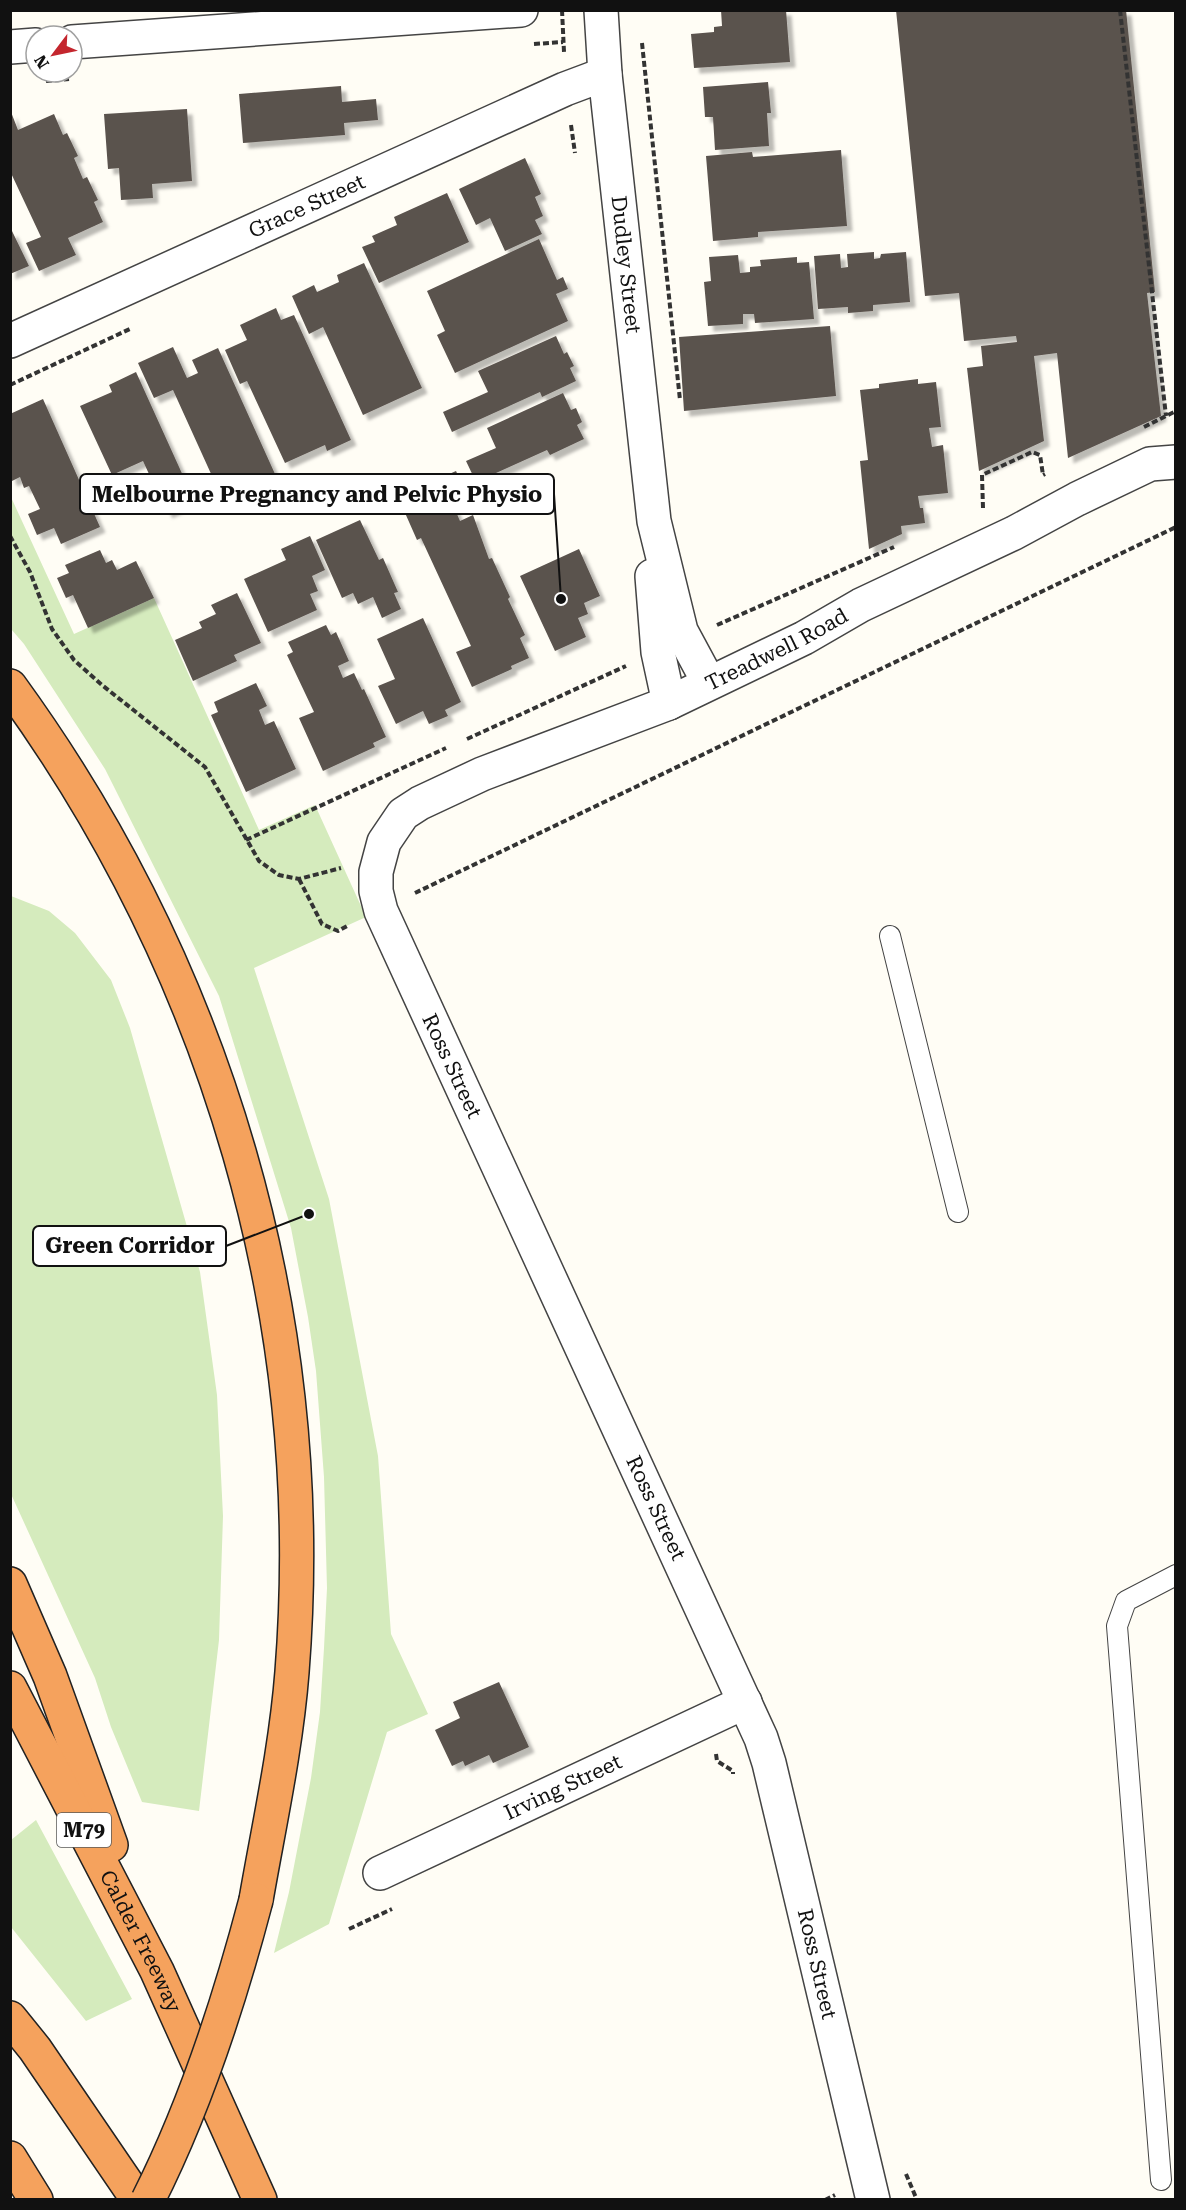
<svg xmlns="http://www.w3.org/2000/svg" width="1186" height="2210" font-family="'Roboto Serif',serif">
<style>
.green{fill:#d5ebbd}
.building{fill:#5a524d;filter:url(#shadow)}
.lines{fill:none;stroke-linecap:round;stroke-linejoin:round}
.lane-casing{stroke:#444;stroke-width:22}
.street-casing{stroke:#444;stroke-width:36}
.highway-casing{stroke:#222;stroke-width:36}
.path{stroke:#333;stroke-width:4;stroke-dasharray:6 3;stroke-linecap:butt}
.lane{stroke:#fff;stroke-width:20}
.street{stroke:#fff;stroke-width:33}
.highway{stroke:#f5a25d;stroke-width:33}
.highway-bridge-casing{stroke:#222;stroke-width:36;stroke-linecap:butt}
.highway-bridge{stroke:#f5a25d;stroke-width:33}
.labels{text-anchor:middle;stroke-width:6;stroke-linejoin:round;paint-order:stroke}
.shield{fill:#fff;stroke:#585858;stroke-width:1.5}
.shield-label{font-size:20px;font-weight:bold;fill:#111}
.street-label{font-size:21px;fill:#111;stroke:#fff}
.leader{fill:none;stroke:#111;stroke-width:2}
.callout-dot{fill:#111;stroke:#fff;stroke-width:2}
.callout{fill:#fff;stroke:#111;stroke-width:2}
.callout-label{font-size:22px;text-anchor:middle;font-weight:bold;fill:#111}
</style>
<defs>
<filter id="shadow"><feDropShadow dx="5.5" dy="5.5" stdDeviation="1.5" flood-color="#0004"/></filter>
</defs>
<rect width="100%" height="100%" fill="#fffdf5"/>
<path class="green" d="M10,495L74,634L154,598L259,830L315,805L366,917L254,968L329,1199L378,1456L391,1634L428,1714L387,1732L329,1924L274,1953L289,1892L311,1778L320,1712L324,1648L327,1588L324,1477L316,1371L308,1317L291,1228L219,996L105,769L24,644L11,629Z
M11,896L49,911L75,933L111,980L130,1028L200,1272L217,1395L223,1516L219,1640L199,1811L142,1802L111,1727L95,1678L11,1494Z
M36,1820L132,1999L86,2021L11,1927V1840Z"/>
<path class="building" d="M721,10H786L790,62L694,68L691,34L714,32V27L722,26Z
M896,10H1126L1155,292L1147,293L1161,416L1068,458L1057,353L1034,356L1044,441L979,471L967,368L983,366L981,346L1017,342L1016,336L964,341L959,293L925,296Z
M768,82L771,113H767L769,146L715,150L713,117H705L703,87Z
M341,86L342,102L376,99L378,120L344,123L345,135L243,143L239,94Z
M187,109L192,181L152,184L153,198L121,200L119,168L108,169L104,114Z
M11,112L18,130L54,114L63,135L67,133L78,156L74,158L83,179L87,177L98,200L94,202L103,222L68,238L76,255L39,271L26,243L41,237L10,171Z
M841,150L847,226L758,232V237L713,241L706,156L752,152L753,157Z
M525,158L541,194L535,197L543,216L535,220L542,234L505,251L490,218L476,225L459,189Z
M447,193L469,242L379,283L362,247L375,242L372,236L397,225L394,217Z
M12,231L29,266L10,274V232Z
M539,239L557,280L563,277L568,289L556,294L568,321L455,373L437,335L445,331L427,291Z
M874,252V259L880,258L881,254L906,252L910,302L873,305V311L848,313V307L818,309L814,256L840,254L841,268L848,267L847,254Z
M738,255L740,273L750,272V267L761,266L760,260L797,257V263L809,262L814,319L755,323L754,314H743V324L708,326L704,282L711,281L709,257Z
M364,263L422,388L363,415L323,327L309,334L292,296L314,285L317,292L339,282L337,275Z
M276,308L281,320L294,315L351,440L327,451L325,445L285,463L247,381L240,384L225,350L247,340L240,325Z
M830,326L836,396L684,411L679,337Z
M556,336L564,354L567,352L574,366L570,368L576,381L542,397L540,392L452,432L443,412L488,392L478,371Z
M173,347L187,378L198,373L192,360L218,348L275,474L222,498L173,390L154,398L138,363Z
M136,372L194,500L167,513L143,461L112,475L80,406L112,392L109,385Z
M918,379V384L936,382L941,427L929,428L932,447L943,445L948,493L918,496L920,508H923L925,523L901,526L902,534L869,549L860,461L868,460L860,390L879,388V384Z
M563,393L571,410L576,408L582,422L577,425L584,439L550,455L547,450L476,482L466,461L496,448L487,428Z
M43,399L100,527L61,544L54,528L37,535L28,514L40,509L29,486L24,488L20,477L12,481L10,477V414Z
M456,471L462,484L456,486L460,493L453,496L457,503L453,505L460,521L473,515L489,559L492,558L510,597L508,599L525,635L520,638L529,658L511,666L512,669L472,687L456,652L471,646L421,538L417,540L398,497Z
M360,520L379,560L383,558L398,592L394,593L401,609L382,618L373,597L358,604L353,593L342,598L316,540Z
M310,536L325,570L312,576L318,591L310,594L317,610L268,632L244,579L286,560L281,549Z
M579,549L600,596L584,603L588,614L578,618L586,637L555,651L520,576Z
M100,550L106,563L112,560L117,570L136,561L154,598L88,628L73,595L66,598L57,578L69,573L65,565Z
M237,593L261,643L234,655L237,661L193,681L175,640L202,628L199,622L216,614L211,605Z
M423,618L461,702L445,710L448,716L429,724L423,711L396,724L378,686L395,679L377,639Z
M326,625L331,635L336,632L349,661L338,666L343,678L354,673L362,690L364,689L386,737L373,743L375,747L323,771L299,718L314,712L287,655L293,652L288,642Z
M256,683L267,706L259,710L265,725L274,721L296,769L246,792L211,715L218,712L214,702Z
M499,1682L529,1747L493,1763L489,1755L465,1766L463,1761L452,1766L435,1730L460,1718L453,1702Z"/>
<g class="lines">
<defs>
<path id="lane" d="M890,936L958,1212
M1161,2180L1117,1626L1126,1601L1176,1575"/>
<g id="street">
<path id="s1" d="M601,10L605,74L654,521L681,631L709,683"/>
<path d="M72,42L521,10"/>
<path d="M10,47L36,45"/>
<path id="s2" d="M10,341L565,89L605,74"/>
<path d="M652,576L658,652L669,703"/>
<path id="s3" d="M380,1873L745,1702"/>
<path id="s4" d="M873,2200L769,1763L761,1738L381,911L376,891V872L384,842L403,814L420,803L482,774L669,703L804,638L861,605L1014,533L1077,499L1150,464L1176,462"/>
</g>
<g id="highway">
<path d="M10,686C218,972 320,1318 292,1672C286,1749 269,1825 256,1900"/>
<path d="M10,1584L50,1676L111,1845"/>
<path id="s5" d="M10,1688L157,1971L260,2200"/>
<path d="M10,2018L35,2049L138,2200"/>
<path d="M10,2158L36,2200"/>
</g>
</defs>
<use href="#lane" class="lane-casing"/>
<use href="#street" class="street-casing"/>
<use href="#highway" class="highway-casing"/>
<path class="path" d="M562,10L564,52
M1120,10L1166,416
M642,43L680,400
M534,44L563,42
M46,81L69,79
M571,125L575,153
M10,385L132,328
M1144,427L1176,411
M983,508L982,475L1032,452L1040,455L1043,475L1045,474
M10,536L30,572L52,629L74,660L102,685L205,767L259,861L279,875L299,879L341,868
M717,625L894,547
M467,739L626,666
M246,840L446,748
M299,879L322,924L338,931L349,925
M415,893L1176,527
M716,1754L717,1761L733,1771V1774
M349,1929L392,1909
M906,2174L917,2200
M825,2200L835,2195"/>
<use href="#lane" class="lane"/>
<use href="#street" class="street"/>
<use href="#highway" class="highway"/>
<defs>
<path id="highway-bridge" d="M148,2200C196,2105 229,2003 256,1900"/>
</defs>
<use href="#highway-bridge" class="highway-bridge-casing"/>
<use href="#highway-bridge" class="highway-bridge"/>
</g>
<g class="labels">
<rect class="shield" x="57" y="1813" width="54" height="34" rx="4.5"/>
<g class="shield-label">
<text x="84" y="1837">M79</text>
</g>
<g class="street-label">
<text dy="7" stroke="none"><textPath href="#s2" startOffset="326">Grace Street</textPath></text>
<text dy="7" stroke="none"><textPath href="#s1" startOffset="256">Dudley Street</textPath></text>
<text dy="7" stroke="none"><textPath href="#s4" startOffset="1899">Treadwell Road</textPath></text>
<text transform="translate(452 1066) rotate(65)" y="7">Ross Street</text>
<text transform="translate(656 1508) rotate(65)" y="7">Ross Street</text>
<text dy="7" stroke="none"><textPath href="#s3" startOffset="202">Irving Street</textPath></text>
<text dy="7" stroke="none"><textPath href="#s5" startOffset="285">Calder Freeway</textPath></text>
<text transform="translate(817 1964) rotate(77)" y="7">Ross Street</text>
</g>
</g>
<path class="leader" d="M561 599L554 494M309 1214L226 1246"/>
<g class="callout-dot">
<circle cx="561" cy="599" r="6"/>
<circle cx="309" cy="1214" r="6"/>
</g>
<g class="callout">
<rect x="80" y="474" width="474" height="40" rx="6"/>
<rect x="33" y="1226" width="193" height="40" rx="6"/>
</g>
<g class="callout-label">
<text x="317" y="502">Melbourne Pregnancy and Pelvic Physio</text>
<text x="130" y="1253">Green Corridor</text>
</g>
<rect width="1186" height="2210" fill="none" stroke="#111111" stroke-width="24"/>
<g transform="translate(54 54) rotate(238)"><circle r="28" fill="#ffffff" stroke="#a0a0a0" stroke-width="1.5"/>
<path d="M0-4.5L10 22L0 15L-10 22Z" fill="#c4262e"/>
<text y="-9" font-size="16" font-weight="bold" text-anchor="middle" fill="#111111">N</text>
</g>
</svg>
